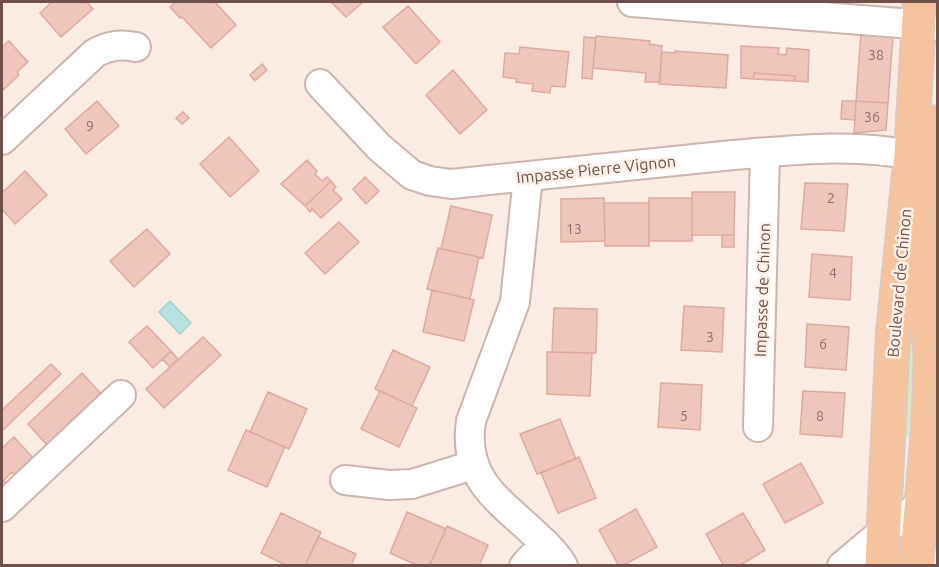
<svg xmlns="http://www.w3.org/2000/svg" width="939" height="567" font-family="Ubuntu,sans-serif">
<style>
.green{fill:#d8e6c2}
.water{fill:#b8e2e0;stroke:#9fd3d1;stroke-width:1.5}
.building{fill:#eec6bb;stroke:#dfa99d;stroke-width:1.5}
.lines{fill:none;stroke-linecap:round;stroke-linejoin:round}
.minor-casing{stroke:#cdb4ac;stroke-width:32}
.major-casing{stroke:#d4cac9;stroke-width:36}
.minor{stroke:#fff;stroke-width:28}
.major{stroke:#f5c49e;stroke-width:33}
.labels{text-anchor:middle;stroke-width:5;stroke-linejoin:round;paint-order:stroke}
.number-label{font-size:14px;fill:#906e66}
.street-label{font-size:16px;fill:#70504a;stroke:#fef1e7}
</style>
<rect width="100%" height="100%" fill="#faece2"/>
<path class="green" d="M914,313L916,432L901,441V355Z"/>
<path class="water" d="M170,301L191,323L180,334L159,312Z"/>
<path class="building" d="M52,2H87L93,9L61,37L40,13Z
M176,2H215L236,25L211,48L182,17L180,18L170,7Z
M331,2H363L346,17Z
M408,6L440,42L416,64L383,27Z
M861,33L893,36L888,103L856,101Z
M596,36L650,41L649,44L662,46L660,82H645L646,73L593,68Z
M584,37L596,38L592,79L582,78Z
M9,41L28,62L17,72L19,75L2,91V47Z
M741,46L779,48L778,54L786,55L787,48L809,50L808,82L795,81V76L754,73L753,79L741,78Z
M520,47L569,52L565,87L551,86L550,93L532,91L533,84L516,82L517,79L503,77L505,53L519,54Z
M675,51L728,55L726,88L659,84L662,52L675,53Z
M262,64L267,70L255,81L250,75Z
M453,70L487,110L460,134L426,95Z
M754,73L795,76V81L753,79Z
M97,101L119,126L86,154L65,129Z
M842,101H856L855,120L841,119Z
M856,101L888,103L886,130L854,133Z
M183,112L189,118L182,124L176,118Z
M229,137L259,171L230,197L200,164Z
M307,160L317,171L315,174L322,181L327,177L331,181L305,206L281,184Z
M25,171L47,195L15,224L2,209V189L4,191Z
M365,177L379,191L366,204L353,189Z
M331,181L336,187L333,190L342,199L321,218L312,209L310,212L305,206Z
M805,183L848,184L844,231L801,229Z
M692,192H735L734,235H692Z
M604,198L605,241L561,242V199Z
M649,198H692V241H649Z
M604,203H649V246H605Z
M451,206L492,215L483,258L441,249Z
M339,222L359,242L325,274L305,253Z
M147,229L170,254L134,287L110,261Z
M722,235H734V247H722Z
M438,248L479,257L470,299L427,289Z
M812,254L852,257L850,300L809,297Z
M432,290L474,300L464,341L423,332Z
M684,306L724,308L722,352L681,350Z
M554,308L597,309L596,353L552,352Z
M807,324L849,327L846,370L805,367Z
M147,326L171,351L153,368L129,342Z
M203,337L221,355L164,408L146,389Z
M393,350L430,367L412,406L375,389Z
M171,351L178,359L170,367L162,359Z
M547,352L592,353L590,396L547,394Z
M51,364L61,374L2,431V410Z
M82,373L102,395L47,445L28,424Z
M661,383L702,385L700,430L658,427Z
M380,391L417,408L399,447L361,429Z
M803,391L845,393L842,437L800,434Z
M268,392L307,409L289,449L250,432Z
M560,419L576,459L537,474L520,434Z
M246,430L285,447L267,487L228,470Z
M14,437L34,459L15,475L12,472L3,481L7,484L2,489V448Z
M579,457L596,498L558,513L541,473Z
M801,463L823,503L785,523L763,484Z
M636,509L657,547L622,566H619L599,530Z
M407,512L446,529L429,566H419L390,553Z
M281,513L321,532L305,566H288L261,553Z
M743,513L765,550L739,566H724L706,534Z
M447,526L488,545L479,566L430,565Z
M318,537L356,554L351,566H305Z"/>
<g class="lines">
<defs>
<path id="minor" d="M632,2L938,26
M320,84L379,147L412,175L430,181L451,184C545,175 639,164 733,155C793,150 852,143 911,155
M2,140L95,53C110,45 120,44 136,47
M528,177L515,302L471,421C462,481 501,501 539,538C548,546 557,555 563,566
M758,427L765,153
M345,480L389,485L412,484L473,465
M2,507L121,395
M524,566L545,543
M842,566L885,530L935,495"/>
<path id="major" d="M882,566L893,332L911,155L920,2
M916,566L928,430L931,356L925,309L938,122"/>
</defs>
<use href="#minor" class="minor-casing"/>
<use href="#major" class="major-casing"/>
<use href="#minor" class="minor"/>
<use href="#major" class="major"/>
</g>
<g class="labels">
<g class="number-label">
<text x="876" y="60">38</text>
<text x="872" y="122">36</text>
<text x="90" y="131">9</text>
<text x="831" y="203">2</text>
<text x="574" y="234">13</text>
<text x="833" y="278">4</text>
<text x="710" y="342">3</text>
<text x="823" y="349">6</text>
<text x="684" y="421">5</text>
<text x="820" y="421">8</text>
</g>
<g class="street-label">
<text transform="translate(596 169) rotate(-6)" y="6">Impasse Pierre Vignon</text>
<text transform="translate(899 283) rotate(-85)" y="6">Boulevard de Chinon</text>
<text transform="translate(762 290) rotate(-88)" y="6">Impasse de Chinon</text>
</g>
</g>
<rect width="939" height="567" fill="none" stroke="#70504a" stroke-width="6"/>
</svg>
